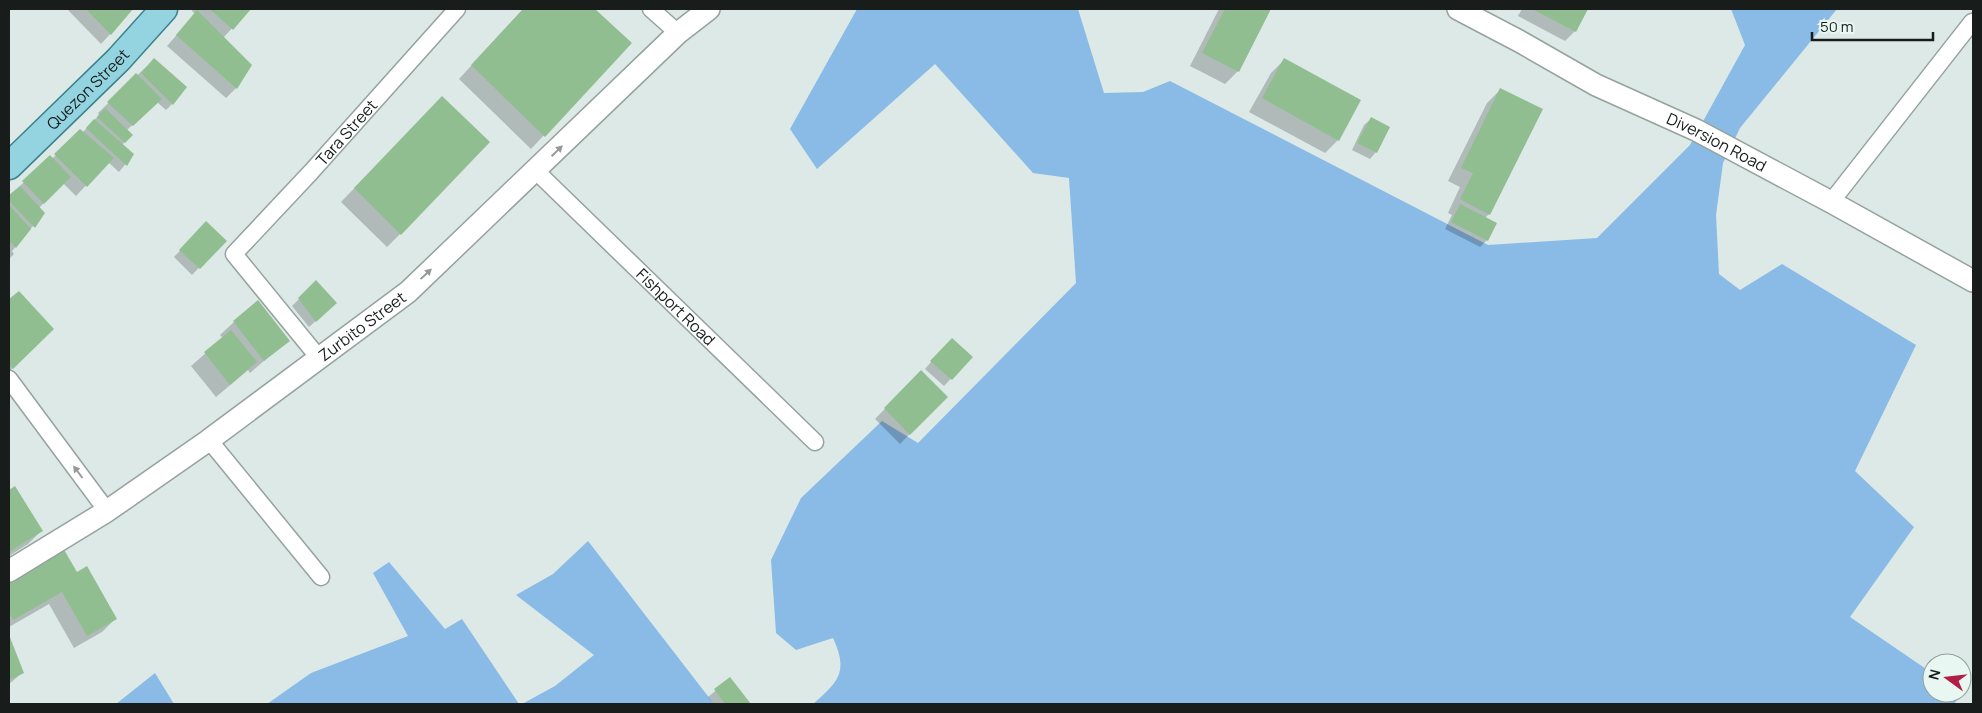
<svg xmlns="http://www.w3.org/2000/svg" width="1982" height="713" font-family="Manrope,sans-serif">
<style>
.water{fill:#8abbe6}
.shadow{fill:#0003}
.building{fill:#90be91}
.lines{fill:none;stroke-linecap:round;stroke-linejoin:round}
.minor-casing{stroke:#95a29e;stroke-width:19}
.tertiary-casing{stroke:#95a29e;stroke-width:24}
.primary-casing{stroke:#3a828e;stroke-width:29}
.minor{stroke:#fff;stroke-width:16}
.tertiary{stroke:#fff;stroke-width:21}
.primary{stroke:#94d4e0;stroke-width:26}
.oneway{fill:#979999}
.labels{text-anchor:middle;stroke-width:4;stroke-linejoin:round;paint-order:stroke}
.street-label{font-size:16px;fill:#181d1c;stroke:#e9f7f3}
</style>
<rect width="100%" height="100%" fill="#dce9e6"/>
<path class="water" d="M857,9H1078L1104,93L1143,92L1170,81L1488,245L1597,238L1690,145L1745,45L1731,9H1837L1740,128L1723,163L1716,215L1719,274L1740,290L1782,264L1916,345L1855,471L1914,527L1850,617L1932,673V693H1962L1954,704H813C840,681 848,671 833,638L796,650L776,633L771,560L801,498L882,421L918,443L1076,283L1069,178L1033,173L935,64L817,169L790,129Z
M588,541L714,704H522L555,686L594,655L516,595L553,574Z
M389,562L445,629L462,619L519,704H267L311,673L408,636L373,573Z
M155,673L174,704H116Z"/>
<path class="shadow" d="M67,9H133L101,44Z
M193,9H250L223,38L251,66L236,88L226,98L167,46L195,14L192,11Z
M523,9H593L630,43L531,149L459,79Z
M1219,9H1270L1238,71L1225,84L1190,66Z
M1522,9H1586L1575,31L1565,41L1518,16Z
M1284,60L1338,140L1325,153L1249,112L1271,73Z
M147,66L172,104L166,110L157,102L127,130L131,135L122,145L133,155L119,172L108,162L76,196L63,183L39,208L44,213L12,251L14,254L9,259V197L50,156L52,159L80,130L83,132L99,115L98,113Z
M1501,89L1489,214L1485,218L1487,240L1480,247L1445,229L1452,215L1448,213L1460,187L1448,181L1487,103Z
M429,111L400,234L387,247L341,202Z
M1371,119L1376,152L1370,159L1352,150L1364,125Z
M206,223L225,241L192,275L174,257Z
M316,282L328,310L309,327L292,306Z
M19,293L52,329L9,372V301Z
M234,322L288,340L250,373L248,370L216,397L191,366L223,338L220,335Z
M945,346L971,357L944,386L925,369Z
M921,372L946,397L900,444L875,419Z
M15,488L41,531L28,544L9,556V492Z
M76,574L115,619L102,632L74,648L49,604L9,627V581Z
M9,639L22,673L9,684Z
M730,679L749,704H714L708,697Z"/>
<path class="building" d="M86,9H133L111,35Z
M210,9H251L233,30Z
M523,9H595L632,43L545,137L471,65Z
M1225,9H1271L1239,72L1202,53Z
M1532,9H1588L1576,32Z
M197,10L252,65L237,89L176,35Z
M154,58L187,87L173,105L141,73Z
M1284,58L1361,100L1339,141L1262,98Z
M136,73L162,99L133,126L107,102Z
M1500,88L1543,109L1490,215L1460,199L1473,173L1461,168Z
M442,96L490,142L401,235L354,188Z
M105,108L133,135L125,143L97,117Z
M1371,117L1390,127L1377,153L1357,143Z
M94,119L134,154L127,166L86,128Z
M80,129L114,158L87,187L54,154Z
M50,155L71,177L44,204L22,181Z
M20,186L45,213L35,228L9,201V195Z
M1460,204L1497,223L1488,241L1451,222Z
M9,205L31,229L16,248L9,240Z
M206,221L227,241L200,269L179,250Z
M316,280L337,303L316,322L298,298Z
M19,291L54,329L13,369L9,364V299Z
M258,300L290,341L264,361L233,321Z
M231,330L257,362L230,385L204,352Z
M952,338L973,357L952,380L930,361Z
M921,370L948,397L910,435L884,408Z
M15,486L43,531L9,552V490Z
M63,548L77,572L87,566L117,619L87,636L62,592L13,620L9,612V579Z
M9,635L24,673L9,680Z
M730,677L751,704H725L714,689Z"/>
<g class="lines">
<defs>
<g id="minor">
<path d="M651,9L678,33"/>
<path id="s1" d="M536,171L815,442"/>
<path d="M1831,202L1972,22"/>
<path id="s2" d="M319,358L234,254L311,172L457,9"/>
<path d="M9,379L107,511"/>
<path d="M209,440L321,577"/>
</g>
<g id="tertiary">
<path id="s3" d="M1458,9L1519,41L1596,85L1696,130L1831,202L1973,281"/>
<path id="s4" d="M9,571L107,511L209,440L408,292L678,33L709,9"/>
</g>
<g id="primary">
<path id="s5" d="M9,166L118,60L164,9"/>
</g>
</defs>
<use href="#minor" class="minor-casing"/>
<use href="#tertiary" class="tertiary-casing"/>
<use href="#primary" class="primary-casing"/>
<use href="#minor" class="minor"/>
<use href="#tertiary" class="tertiary"/>
<use href="#primary" class="primary"/>
</g>
<defs><path id="oneway-solid" d="M-6-.8H1V-3.2L6.5 0L1 3.2V.8H-6Z" transform="scale(1.25)"/></defs>
<g class="oneway">
<use href="#oneway-solid" transform="translate(557 151) rotate(-44)"/>
<use href="#oneway-solid" transform="translate(426 274) rotate(-43)"/>
<use href="#oneway-solid" transform="translate(78 472) rotate(-127)"/>
</g>
<g class="labels">
<g class="street-label">
<text dy="6" stroke="none"><textPath href="#s5" startOffset="110">Quezon Street</textPath></text>
<text dy="6" stroke="none"><textPath href="#s2" startOffset="300">Tara Street</textPath></text>
<text dy="6" stroke="none"><textPath href="#s3" startOffset="291">Diversion Road</textPath></text>
<text dy="6" stroke="none"><textPath href="#s1" startOffset="195">Fishport Road</textPath></text>
<text dy="6" stroke="none"><textPath href="#s4" startOffset="430">Zurbito Street</textPath></text>
</g>
</g>
<rect width="1982" height="713" fill="none" stroke="#181d1c" stroke-width="20"/>
<g transform="translate(1947 678) rotate(285)"><circle r="24" fill="#e9f7f3" stroke="#95a09d"/>
<path d="M0-4L9 19L0 12L-9 19Z" fill="#b11e47"/>
<text y="-8" font-size="14" font-weight="bold" text-anchor="middle" fill="#181d1c">N</text>
</g>
<path d="M1812 32v8h121v-8" fill="none" stroke="#181d1c" stroke-width="2.5"/>
<text x="1820" y="32" font-size="15" fill="#181d1c" stroke="#e9f7f3" stroke-width="4" paint-order="stroke">50 m</text>
</svg>
